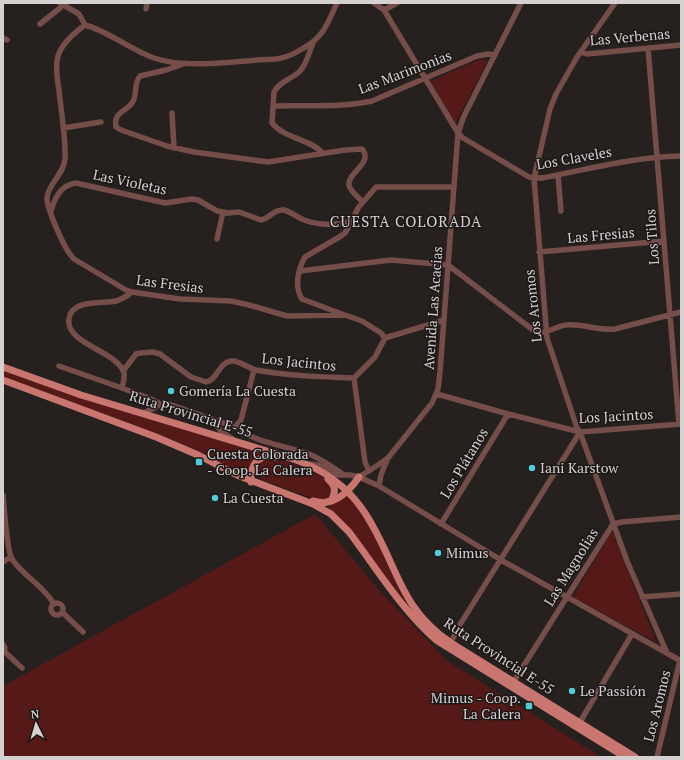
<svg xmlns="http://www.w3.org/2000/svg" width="684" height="760" font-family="'PT Serif',serif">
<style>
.green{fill:#551a18}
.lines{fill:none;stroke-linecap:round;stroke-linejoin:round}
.minor{stroke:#754d49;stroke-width:5.5}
.major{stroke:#c8766f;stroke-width:7}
.poi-dot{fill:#52cbd8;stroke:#1c1716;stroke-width:1.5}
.labels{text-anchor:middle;stroke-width:3;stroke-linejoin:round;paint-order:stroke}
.street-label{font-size:14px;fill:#d6d1d1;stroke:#1c1716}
.poi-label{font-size:14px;fill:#d6d1d1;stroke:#1c1716;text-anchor:start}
.neighbourhood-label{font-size:15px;letter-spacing:1px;fill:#d6d1d1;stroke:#1c1716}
</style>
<rect width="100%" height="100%" fill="#26201f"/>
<path class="green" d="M481,59L485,60L487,62L455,124L431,81Z
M3,369L265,453C252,456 251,466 248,477L171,439L3,377Z
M264,459C268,459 272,459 276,459C287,461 323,474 328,482C330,484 331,488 332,491L329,498L325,500L311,498L262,480C255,474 256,464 264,459Z
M345,493C353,502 361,511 367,521C384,552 394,589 417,617L410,610L352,531L328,507Z
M315,514L379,590L447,661L601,757H3V686Z
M612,531L656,642L573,597Z"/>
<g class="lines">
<path class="minor" d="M60,3L79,14L85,25
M374,3L384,10L397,3
M615,3L577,57L556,94L550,109L534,178L547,338L577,428L580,432L627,561L667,653
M146,9L147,3
M384,10L458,133L463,138L529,177L542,178C589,169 633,157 681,156
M40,24L60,8L63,4
M85,25C74,33 62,43 58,56C55,67 57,79 59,90C61,111 66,138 65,159C64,174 48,184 47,198C47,209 65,251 74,259L126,290L132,292L180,299L231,301L249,305L287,316L345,315L362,321L381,333L385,338L444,320
M85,25C108,31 131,50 154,58C189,70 239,60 276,59C286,58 294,54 302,49C324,37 327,24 337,3
M3,38L7,40
M313,43C309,52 307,65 299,72C291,79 279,82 274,92L272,123C285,139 308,138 323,153
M648,48L679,424
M581,52L587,54L681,45
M186,63L166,70L140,76C133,84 138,95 132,103C126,112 113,112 116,127L121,130L167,146L194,152L268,162L345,150L362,149C374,163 347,173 349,185C350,191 358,197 363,202
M273,106C306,105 340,108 372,101L477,56L488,54L495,55
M172,113L174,148
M63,128L101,122
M558,175L561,211
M51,211C55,197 61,185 76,183L165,203L192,199L198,200L217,211L228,213L239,212L261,220C270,218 274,209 284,210C291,212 297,217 304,220C320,226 337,225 352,221L358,208L376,187H454
M217,239L223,212
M539,252L664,241
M300,271L391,260L448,265L533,330C545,337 554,326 566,325C582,323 598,331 615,329L681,312
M342,314L302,299C294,287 298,269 305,257L341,236L345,233L352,221
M59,366L122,388L151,399L162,405
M123,371L136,354L140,353L153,352L160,354L191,377L206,382C218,380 218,363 231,361C240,360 247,368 256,370C289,376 321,377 354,378L375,357L385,338
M354,378L365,462L369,471
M122,388C123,383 125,378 124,373C118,351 65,344 69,319C71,299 101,304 116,301C123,299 127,296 132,292
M437,394L508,414L580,432L681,424
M143,413L166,403L235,427C253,442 287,446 309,454C321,459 333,467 344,475
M211,419L222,432L233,439
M235,427L241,420L254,370
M309,464L318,465L338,475H350L359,477L379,486L501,560L681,661
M359,477L378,465L388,458L432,403L438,389L440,372L458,133L464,116L521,3
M379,486L381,475L387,460
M3,495C4,506 7,551 12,559C23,576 43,585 54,604
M441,524L508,414
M3,562L11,557
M642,597L681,594
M51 609a6 6 0 1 1 12 0a6 6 0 1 1-12 0Z
M62,612L83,632
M451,643L456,631L580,432
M3,644L5,648L3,652
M4,651L22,668
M514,681L613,524L622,522L681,517
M580,722L632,634
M657,757L680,660"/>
<path class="major" d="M3,367L81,395L290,458C325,469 353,490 371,523C399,571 401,609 451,643L635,757
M3,380L156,437L198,455L237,475L313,504L331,514L349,532C377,569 402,610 436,640L625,757
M251,482C250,465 258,453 276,457
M313,501L323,503L331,501C336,492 336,486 328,479
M331,501C342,498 353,486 359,477"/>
</g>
<g class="poi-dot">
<circle cx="171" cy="391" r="4"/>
<rect x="195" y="458" width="8" height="8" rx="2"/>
<circle cx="532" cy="468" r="4"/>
<circle cx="215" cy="498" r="4"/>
<circle cx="438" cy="553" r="4"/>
<circle cx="572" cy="691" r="4"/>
<rect x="525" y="702" width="8" height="8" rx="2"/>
</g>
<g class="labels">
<g class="street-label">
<text transform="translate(630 37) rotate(-5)" y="5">Las Verbenas</text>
<text transform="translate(405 72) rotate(-21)" y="5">Las Marimonias</text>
<text transform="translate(574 158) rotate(-10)" y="5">Los Claveles</text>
<text transform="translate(130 182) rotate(12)" y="5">Las Violetas</text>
<text transform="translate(601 235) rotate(-5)" y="5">Las Fresias</text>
<text transform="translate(652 237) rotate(-94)" y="5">Los Tilos</text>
<text transform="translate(170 284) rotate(7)" y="5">Las Fresias</text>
<text transform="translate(533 306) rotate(-96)" y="5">Los Aromos</text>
<text transform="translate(433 308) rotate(-86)" y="5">Avenida Las Acacias</text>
<text transform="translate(299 362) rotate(6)" y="5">Los Jacintos</text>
<text transform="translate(191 414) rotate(17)" y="5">Ruta Provincial E-55</text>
<text transform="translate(616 416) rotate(-3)" y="5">Los Jacintos</text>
<text transform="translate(464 463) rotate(-59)" y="5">Los Plátanos</text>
<text transform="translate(571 567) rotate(-58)" y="5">Las Magnolias</text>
<text transform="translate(499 656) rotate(33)" y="5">Ruta Provincial E-55</text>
<text transform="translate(657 706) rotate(-76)" y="5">Los Aromos</text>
</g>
<g class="poi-label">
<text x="179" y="396">Gomería La Cuesta</text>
<text x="207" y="459">Cuesta Colorada<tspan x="207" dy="16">- Coop. La Calera</tspan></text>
<text x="540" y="473">Iani Karstow</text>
<text x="223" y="503">La Cuesta</text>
<text x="446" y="558">Mimus</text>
<text x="580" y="696">Le Passión</text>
<text x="521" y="703" text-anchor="end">Mimus - Coop.<tspan x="521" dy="16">La Calera</tspan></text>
</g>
<g class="neighbourhood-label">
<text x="406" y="227">CUESTA COLORADA</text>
</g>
</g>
<rect width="684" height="760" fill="none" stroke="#d6d1d1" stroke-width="8"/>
<g transform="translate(36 724) rotate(355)" stroke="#1c1716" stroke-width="3" paint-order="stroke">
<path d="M0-3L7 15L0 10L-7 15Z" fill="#d6d1d1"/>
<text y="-6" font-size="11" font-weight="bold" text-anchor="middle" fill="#d6d1d1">N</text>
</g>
</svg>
